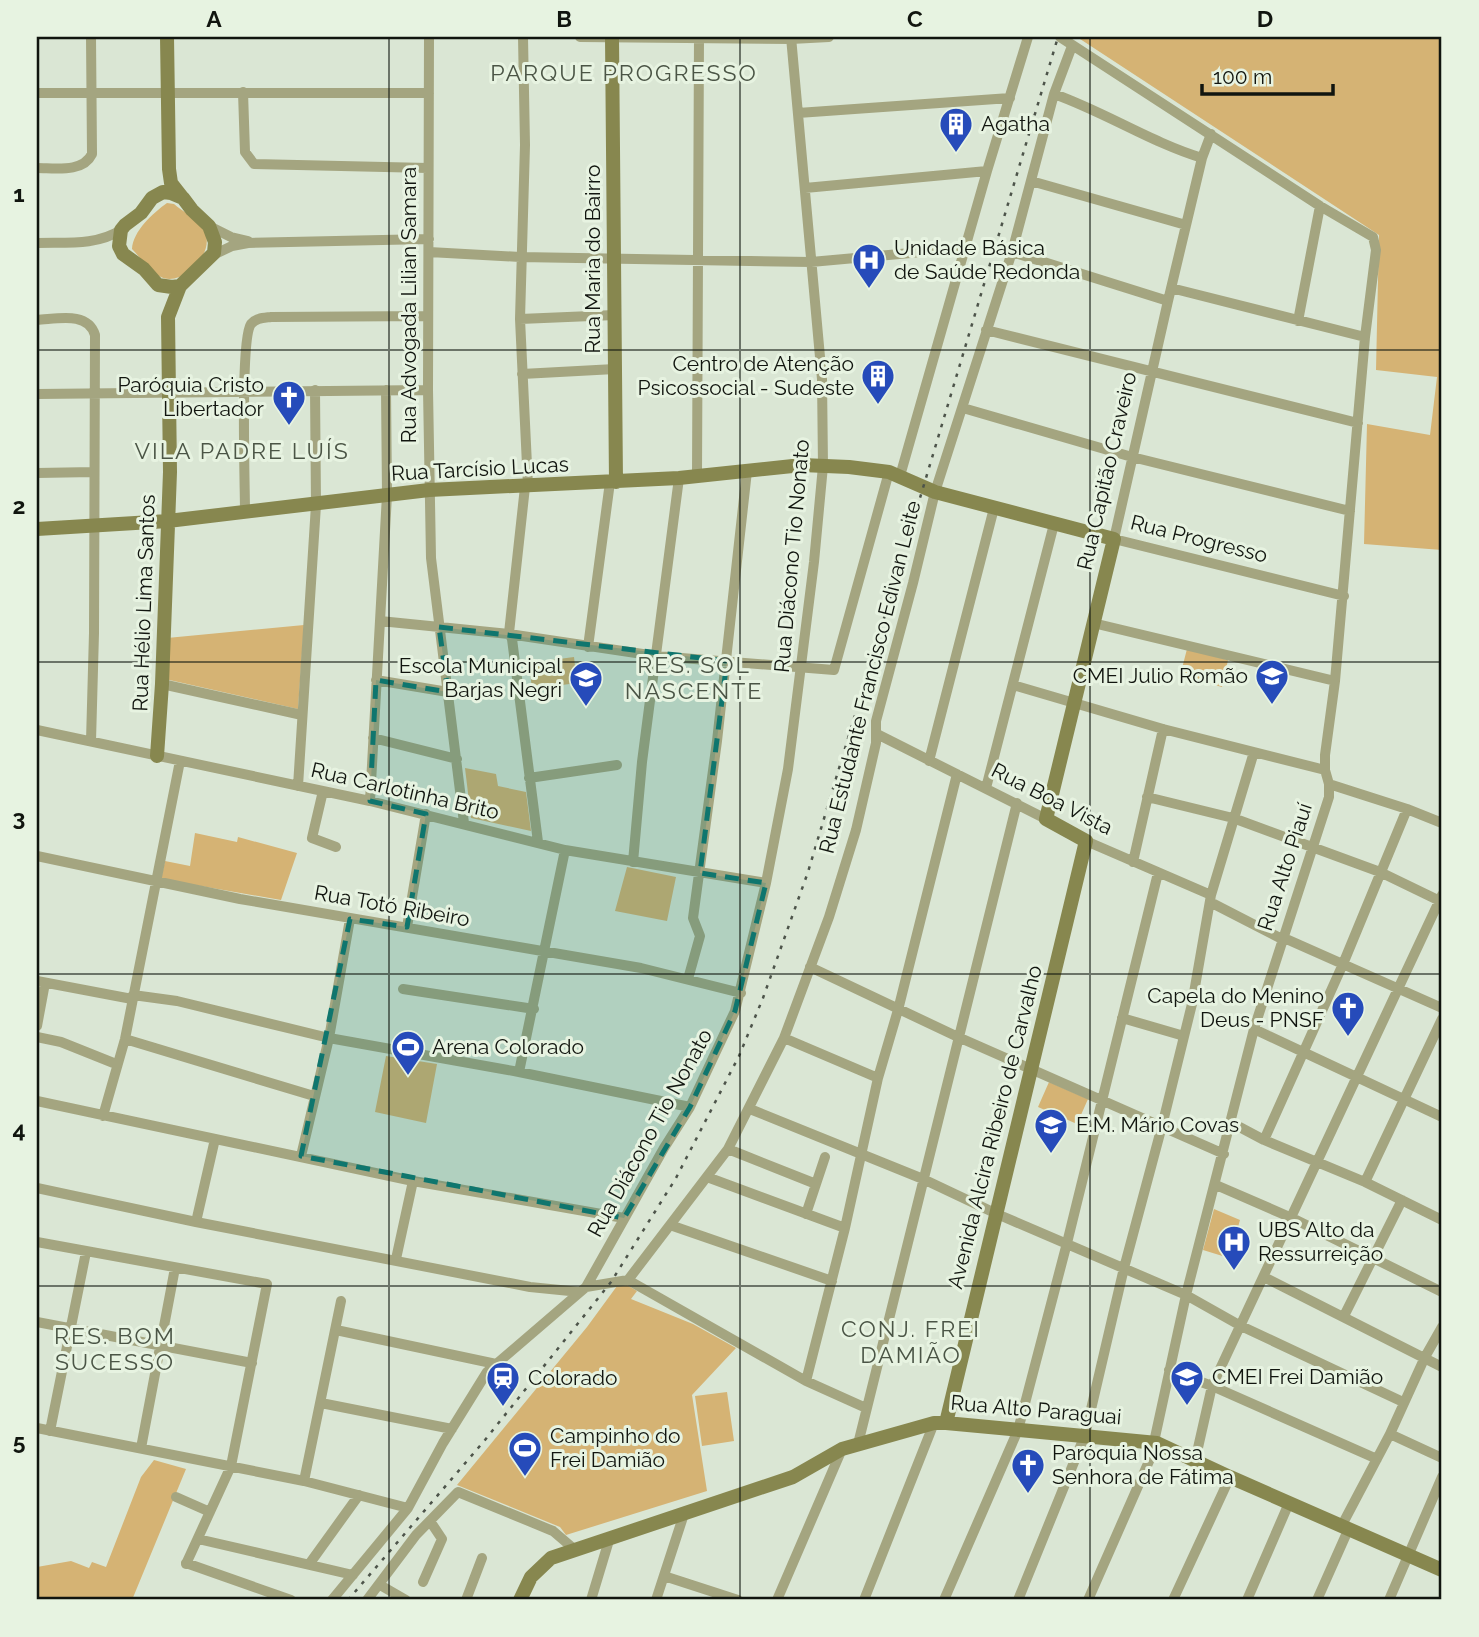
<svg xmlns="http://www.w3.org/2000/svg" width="1479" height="1637" font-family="Raleway,sans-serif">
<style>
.green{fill:#d5b374}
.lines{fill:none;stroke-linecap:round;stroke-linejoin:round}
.street{stroke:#a4a580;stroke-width:10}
.secondary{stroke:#87874f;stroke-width:14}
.rail{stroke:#4d544a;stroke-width:2.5;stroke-dasharray:3.5 7;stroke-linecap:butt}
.marked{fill:#0f766e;fill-opacity:0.2;stroke:#0f766e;stroke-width:5;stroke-dasharray:14 9;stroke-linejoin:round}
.grid{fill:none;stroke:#11150f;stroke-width:2;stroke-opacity:0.55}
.labels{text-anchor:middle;stroke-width:6;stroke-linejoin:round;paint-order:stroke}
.poi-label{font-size:21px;fill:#11150f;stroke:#e7f3e1;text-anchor:start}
.street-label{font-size:21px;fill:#11150f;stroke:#e7f3e1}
.neighbourhood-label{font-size:23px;letter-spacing:2px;fill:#4b5546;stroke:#e7f3e1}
.neatline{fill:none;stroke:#11150f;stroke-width:2.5}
.grid-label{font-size:23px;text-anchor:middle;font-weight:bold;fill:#11150f}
</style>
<rect width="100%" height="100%" fill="#dae6d4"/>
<path class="green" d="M1077,37H1442V550L1364,544L1367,424L1430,435L1437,377L1376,370L1379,235Z
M167,203L174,204C182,211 197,219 203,229C219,251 181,290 159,276C149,271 140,257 132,249C133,231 153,213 167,203Z
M304,625L298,709L165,679L167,638Z
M1187,649L1228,660L1222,687L1180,676Z
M574,657L577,683L532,689L529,663Z
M465,768L496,774L498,786L526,792L531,831L471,818Z
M195,833L237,842L238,837L297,853L281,900L161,879L165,861L190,866Z
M627,867L676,877L667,921L615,911Z
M386,1056L437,1064L426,1123L375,1112Z
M1049,1082L1088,1099L1077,1124L1038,1107Z
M1214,1209L1240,1220L1229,1258L1203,1250Z
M627,1285L637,1291L631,1299L693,1324L736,1348L692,1395L707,1491L566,1535L560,1527L457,1485L587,1327L617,1286Z
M727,1392L734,1441L702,1446L695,1396Z
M154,1460L186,1469L132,1600H37V1567L71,1561L89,1568L92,1562L106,1567L141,1477Z"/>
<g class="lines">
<path class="street" d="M429,37L428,390L431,558L464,823
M523,37L525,145L520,319L528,486
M580,37L791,39L829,37
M1060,37L1320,206L1373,237L1376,250L1365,337L1335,681L1325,755V770L1329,784V797L1254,1029L1186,1295L1154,1442
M243,92L245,152L254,164L428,168
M37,93H429
M1054,94C1105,112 1150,142 1202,158
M798,113L1010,98
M1211,134L1202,158L1168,301L1114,539L1344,596
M37,168C55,168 83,173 92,154L91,37
M1031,181L1186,225
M805,188L987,171
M209,226L231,237L248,241
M37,243C65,242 96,246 121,230
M429,252L520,257L811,262L966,248
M1012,252L1168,301
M211,256L232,246L248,243L429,239
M1171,288L1365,337
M520,319L615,315
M37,320C57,319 88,311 95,335L94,633L91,741
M1298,321L1320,206
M986,330L1358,423
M522,374L615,369
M37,394L428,390
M963,408L1132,457L1350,511
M37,473L94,472
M697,476L699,37
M900,476L987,171L1028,37
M525,487L509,633L512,639L538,842
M245,512C245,484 240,339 251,324C256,318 263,318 271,317L428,316
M380,621L509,634L656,656L834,670L889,472
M1093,623L1335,681
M588,647L610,482
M376,680L448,692
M162,684L302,715
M1013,685L1163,729L1325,770
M37,730L370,801L565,850L766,883
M877,734L1046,819
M373,738L457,759
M929,761L994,508
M529,778L617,765
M1329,784L1407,809L1442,823
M298,786L316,505L315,390
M986,788L1054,524
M323,791L312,838L336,847
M1147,797L1233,818L1380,872L1442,902
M370,801L387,495L386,390
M1086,841L1211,895
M37,856L240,899L641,968L741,993
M633,862L642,762L679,478
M1133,862L1163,729
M1210,902L1282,939
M407,927L426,814
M1284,938L1442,1008
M810,967L958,1037L1224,1154
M688,979L700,936L693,918L717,741L747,471
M37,981L132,999
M403,989L534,1009
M133,995L177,1001L329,1038L519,1072L690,1107
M1122,1018L1184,1036
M37,1026L45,983
M1254,1029L1442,1117
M37,1037L61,1042L116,1064
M784,1038L878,1078
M125,1039L314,1096
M519,1072L565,850
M37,1101L413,1181L624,1218
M750,1109L923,1179L997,1214L1186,1295L1241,1326L1403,1402
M103,1116L125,1039L180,761
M1232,1123L1264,1140L1365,1182L1442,1220
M1264,1140L1343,964L1407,809
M728,1149L816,1184
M301,1156L329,1038L350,919
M707,1177L845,1228
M1365,1182L1442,1019
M1216,1185L1292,1218L1442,1292
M37,1188L196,1222L530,1287L580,1292
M806,1214L825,1157
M196,1222L215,1139
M670,1225L832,1281
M37,1242L267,1284L231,1466L186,1564
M396,1259L413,1181
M1264,1277L1442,1367
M628,1280L728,1149L784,1038L829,917L856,830L876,743V721L913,583L935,492L1012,252L1054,94L1072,46
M628,1280L806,1381L866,1408
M586,1287L628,1280
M1344,1316L1402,1200
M37,1322L252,1363
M336,1330L496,1364
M1169,1370L1212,1386L1377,1459
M806,1381L845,1228L878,1078L898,1010L957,774
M321,1403L452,1429
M37,1428L304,1481L408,1508
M50,1431L86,1252
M1390,1434L1442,1458
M858,1444L1017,803
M141,1448L175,1268
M1195,1461L1212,1386L1442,895
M304,1481L341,1301
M176,1497L210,1512
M1342,1525L1390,1434L1425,1357L1442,1327
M198,1539L353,1575
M186,1563L291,1600
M310,1563L359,1495
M664,1576L738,1600
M423,1582L442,1539L430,1521
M380,1585L406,1600
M332,1600L408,1508L443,1443L487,1372L586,1287L664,1148L690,1107L735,1011L766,883L788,769L814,562L823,466L822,379L791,37
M367,1600L416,1535L458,1492L553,1531L574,1549
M466,1600L482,1558
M591,1600L610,1537
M656,1600L684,1514
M777,1600L842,1449
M864,1600L934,1423
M944,1600L1018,1430L1067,1243L1158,873
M1018,1600L1085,1435L1124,1268L1162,1126L1192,1004L1211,895L1254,752
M1088,1600L1157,1443
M1173,1600L1230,1477
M1247,1600L1289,1503
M1317,1600L1349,1528
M1389,1600L1442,1477"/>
<path class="secondary" d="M167,37L169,169L171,183L182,197
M612,37L616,482
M163,192L171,193L183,198L192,210L209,226L215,242L214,253L180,286L172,287L158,285L144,269L123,254L119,246L121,230L125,225L141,213L152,198Z
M37,529L168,521L429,490L679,478L802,465L849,467L889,472L935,492L1114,539L1046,819L1086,841L946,1423
M157,756L162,684L170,472L168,317L180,286
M520,1600L531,1577L551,1558L793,1477L842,1449L934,1423H946L1157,1443L1230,1477L1442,1570"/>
<path class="rail" d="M348,1600L485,1440L611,1282L676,1178L739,1056L763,998L808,872L1058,37"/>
</g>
<path class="marked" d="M439,627L727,661L700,873L766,883L735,1011L690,1107L624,1218L301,1156L350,919L407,927L426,814L370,801L376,680L448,692Z"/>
<path class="grid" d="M389,37V1600M740,37V1600M1090,37V1600M37,350H1442M37,662H1442M37,974H1442M37,1286H1442"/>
<defs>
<symbol id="building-pin" viewBox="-11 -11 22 30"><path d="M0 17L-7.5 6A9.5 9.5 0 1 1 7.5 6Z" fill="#264bba" stroke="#e7f3e1"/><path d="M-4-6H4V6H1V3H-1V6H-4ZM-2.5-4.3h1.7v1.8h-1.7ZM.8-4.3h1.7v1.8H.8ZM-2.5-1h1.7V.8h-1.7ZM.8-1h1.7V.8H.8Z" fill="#fff"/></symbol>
<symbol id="hospital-pin" viewBox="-11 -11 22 30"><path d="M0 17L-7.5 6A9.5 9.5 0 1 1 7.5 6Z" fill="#264bba" stroke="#e7f3e1"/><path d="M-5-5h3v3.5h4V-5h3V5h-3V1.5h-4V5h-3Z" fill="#fff"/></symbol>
<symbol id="church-pin" viewBox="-11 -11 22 30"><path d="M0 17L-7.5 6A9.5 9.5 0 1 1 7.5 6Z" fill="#264bba" stroke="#e7f3e1"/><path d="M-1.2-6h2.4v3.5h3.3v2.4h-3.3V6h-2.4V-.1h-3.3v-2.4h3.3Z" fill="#fff"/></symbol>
<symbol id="school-pin" viewBox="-11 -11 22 30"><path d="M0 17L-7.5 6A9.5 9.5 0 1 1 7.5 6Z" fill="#264bba" stroke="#e7f3e1"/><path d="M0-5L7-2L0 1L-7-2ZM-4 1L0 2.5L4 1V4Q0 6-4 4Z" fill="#fff"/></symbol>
<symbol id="stadium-pin" viewBox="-11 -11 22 30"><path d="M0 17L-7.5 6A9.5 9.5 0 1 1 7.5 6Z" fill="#264bba" stroke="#e7f3e1"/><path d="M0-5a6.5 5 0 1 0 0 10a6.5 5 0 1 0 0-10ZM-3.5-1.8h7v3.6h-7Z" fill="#fff"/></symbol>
<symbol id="station-pin" viewBox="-11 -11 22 30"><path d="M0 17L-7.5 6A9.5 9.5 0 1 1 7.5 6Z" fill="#264bba" stroke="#e7f3e1"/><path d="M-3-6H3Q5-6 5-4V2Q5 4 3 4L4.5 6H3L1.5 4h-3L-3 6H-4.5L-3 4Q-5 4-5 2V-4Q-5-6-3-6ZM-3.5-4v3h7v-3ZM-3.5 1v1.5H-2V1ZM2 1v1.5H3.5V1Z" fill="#fff"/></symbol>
</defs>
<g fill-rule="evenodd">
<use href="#building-pin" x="937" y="105" width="38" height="52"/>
<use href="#hospital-pin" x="850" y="241" width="38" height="52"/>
<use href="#building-pin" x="859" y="357" width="38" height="52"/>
<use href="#church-pin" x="270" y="378" width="38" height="52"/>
<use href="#school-pin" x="1253" y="657" width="38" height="52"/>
<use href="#school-pin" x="567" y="659" width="38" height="52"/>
<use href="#church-pin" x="1329" y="989" width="38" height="52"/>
<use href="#stadium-pin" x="389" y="1028" width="38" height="52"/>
<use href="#school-pin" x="1032" y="1106" width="38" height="52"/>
<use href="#hospital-pin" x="1215" y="1223" width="38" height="52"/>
<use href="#school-pin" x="1168" y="1358" width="38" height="52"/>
<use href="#station-pin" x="484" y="1359" width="38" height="52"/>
<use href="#stadium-pin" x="506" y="1429" width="38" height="52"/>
<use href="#church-pin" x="1009" y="1446" width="38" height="52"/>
</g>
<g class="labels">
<g class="poi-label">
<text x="981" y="131">Agatha</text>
<text x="894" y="255">Unidade Básica<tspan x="894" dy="24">de Saúde Redonda</tspan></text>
<text x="854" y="371" text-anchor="end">Centro de Atenção<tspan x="854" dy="24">Psicossocial - Sudeste</tspan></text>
<text x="264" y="392" text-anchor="end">Paróquia Cristo<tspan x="264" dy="24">Libertador</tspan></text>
<text x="562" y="673" text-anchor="end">Escola Municipal<tspan x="562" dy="24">Barjas Negri</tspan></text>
<text x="1248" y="683" text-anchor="end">CMEI Julio Romão</text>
<text x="1324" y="1003" text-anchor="end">Capela do Menino<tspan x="1324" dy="24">Deus - PNSF</tspan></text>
<text x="432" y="1054">Arena Colorado</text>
<text x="1076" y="1132">E.M. Mário Covas</text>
<text x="1258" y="1237">UBS Alto da<tspan x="1258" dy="24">Ressurreição</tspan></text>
<text x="1212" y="1384">CMEI Frei Damião</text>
<text x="528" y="1385">Colorado</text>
<text x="550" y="1443">Campinho do<tspan x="550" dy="24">Frei Damião</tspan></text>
<text x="1052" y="1460">Paróquia Nossa<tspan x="1052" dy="24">Senhora de Fátima</tspan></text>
</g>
<g class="street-label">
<text transform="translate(593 259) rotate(-90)" y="7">Rua Maria do Bairro</text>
<text transform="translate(409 305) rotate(-90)" y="7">Rua Advogada Lilian Samara</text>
<text transform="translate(480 469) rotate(-3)" y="7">Rua Tarcísio Lucas</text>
<text transform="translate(1107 471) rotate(-77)" y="7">Rua Capitão Craveiro</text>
<text transform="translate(1199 539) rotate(14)" y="7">Rua Progresso</text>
<text transform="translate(792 556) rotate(-85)" y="7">Rua Diácono Tio Nonato</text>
<text transform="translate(144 603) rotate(-88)" y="7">Rua Hélio Lima Santos</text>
<text transform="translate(870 677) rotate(-76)" y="7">Rua Estudante Francisco Edivan Leite</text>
<text transform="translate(405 791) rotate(13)" y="7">Rua Carlotinha Brito</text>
<text transform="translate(1052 799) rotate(27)" y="7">Rua Boa Vista</text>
<text transform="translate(1285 867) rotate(-72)" y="7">Rua Alto Piauí</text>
<text transform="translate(392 906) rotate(10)" y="7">Rua Totó Ribeiro</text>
<text transform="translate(995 1127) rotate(-76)" y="7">Avenida Alcira Ribeiro de Carvalho</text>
<text transform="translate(650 1133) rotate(-61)" y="7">Rua Diácono Tio Nonato</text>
<text transform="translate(1036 1410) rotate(5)" y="7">Rua Alto Paraguai</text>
</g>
<g class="neighbourhood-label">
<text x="624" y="81">PARQUE PROGRESSO</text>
<text x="242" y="459">VILA PADRE LUÍS</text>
<text x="694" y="673">RES. SOL<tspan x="694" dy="26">NASCENTE</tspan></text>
<text x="911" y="1337">CONJ. FREI<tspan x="911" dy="26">DAMIÃO</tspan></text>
<text x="115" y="1344">RES. BOM<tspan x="115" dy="26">SUCESSO</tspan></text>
</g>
</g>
<rect width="1479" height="1637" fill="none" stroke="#e7f3e1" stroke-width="77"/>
<path d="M1202 84v10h131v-10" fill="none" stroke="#11150f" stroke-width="3.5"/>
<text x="1213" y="84" font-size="21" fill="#11150f" stroke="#e7f3e1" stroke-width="5" paint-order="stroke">100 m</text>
<rect x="38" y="38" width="1402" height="1560" class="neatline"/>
<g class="grid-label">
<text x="214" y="27">A</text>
<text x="564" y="27">B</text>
<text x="915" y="27">C</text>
<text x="1265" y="27">D</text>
<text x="19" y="202">1</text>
<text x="19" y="514">2</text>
<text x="19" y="826">3</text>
<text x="19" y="1138">4</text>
<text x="19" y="1450">5</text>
</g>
</svg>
